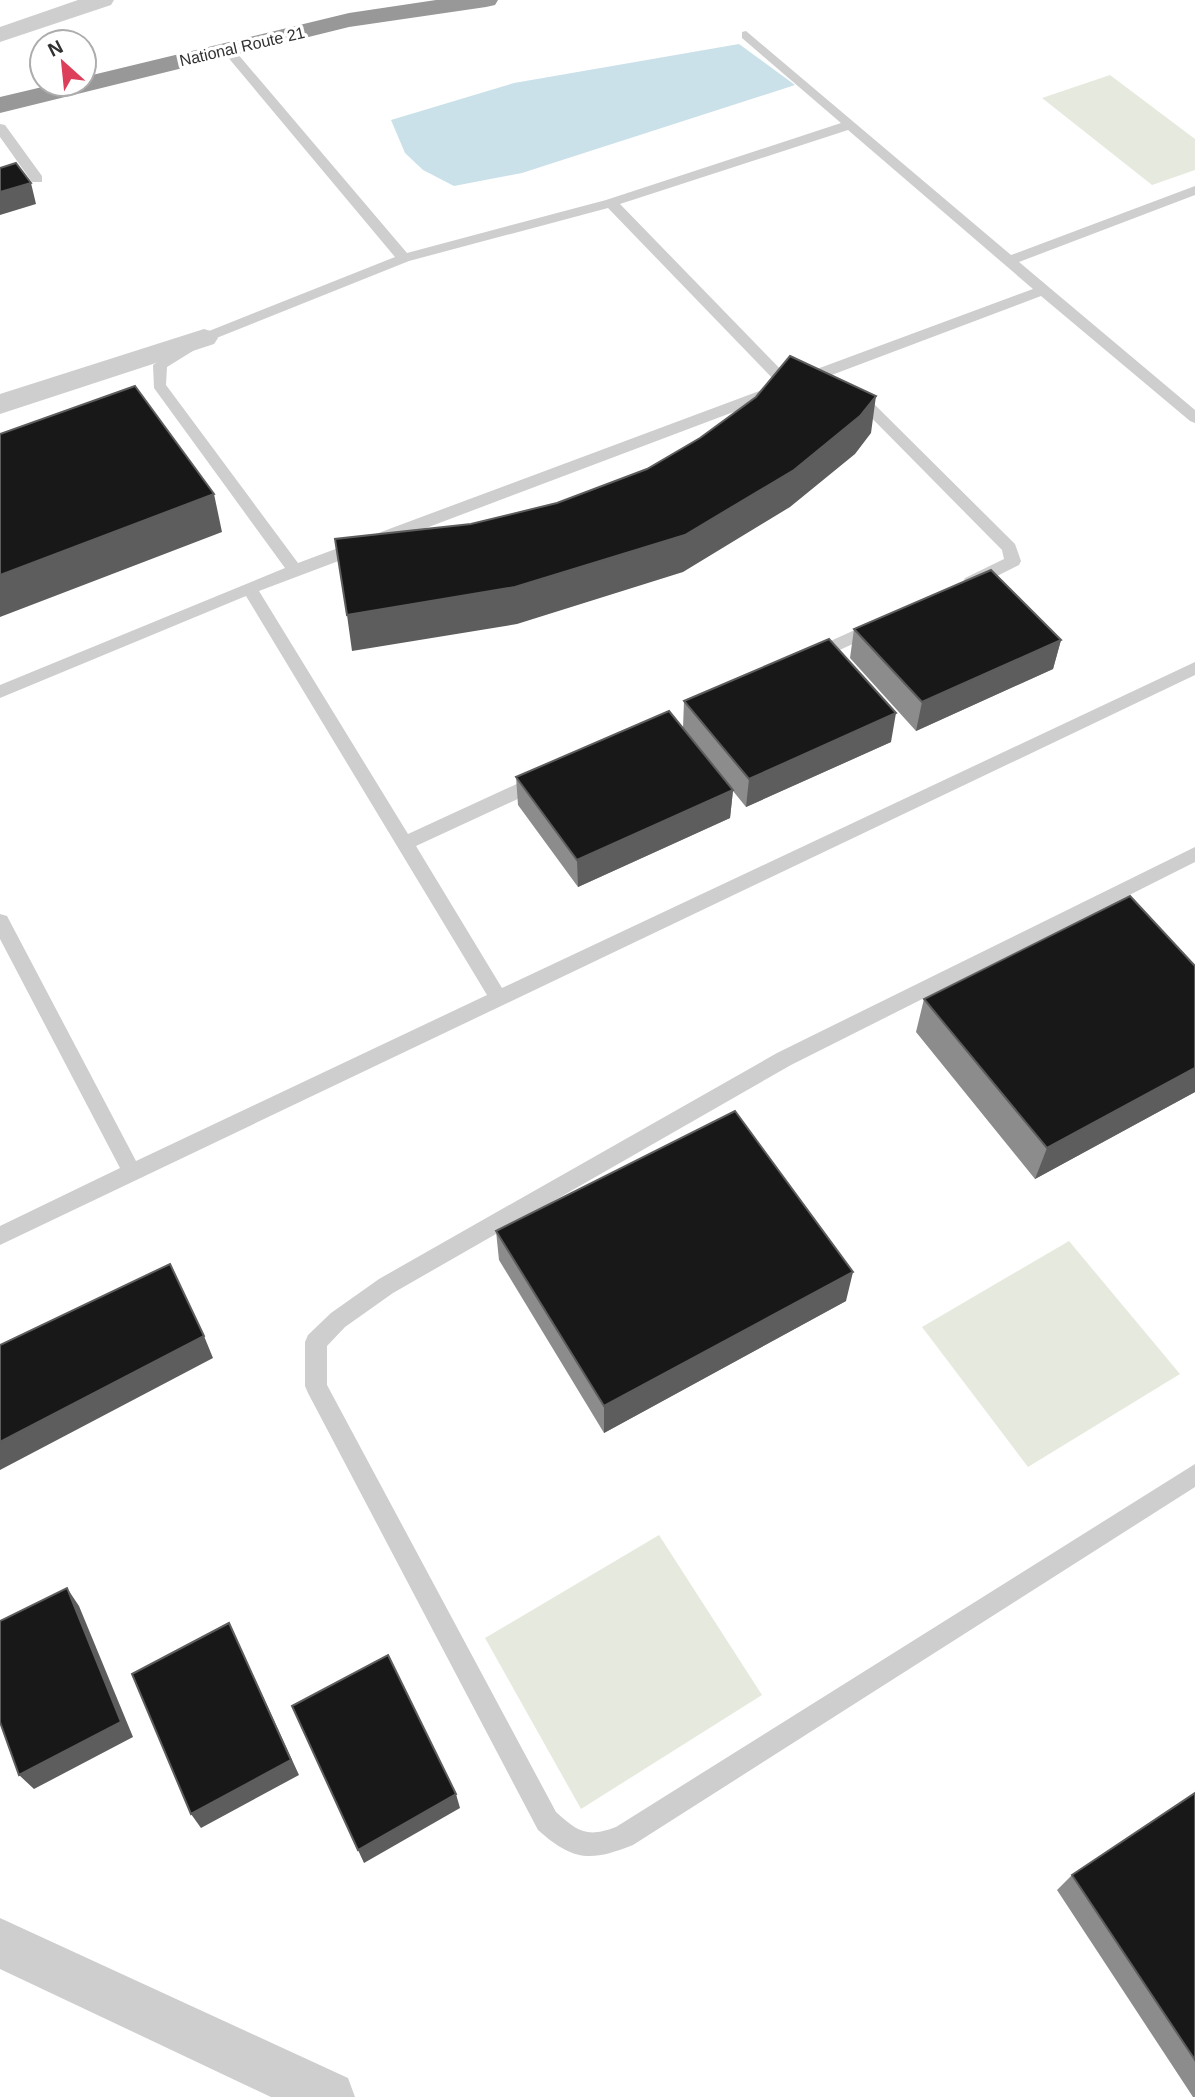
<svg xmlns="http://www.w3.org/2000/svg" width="1195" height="2097" font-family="Arial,sans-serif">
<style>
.green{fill:#e6eade}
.water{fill:#cbe1e9}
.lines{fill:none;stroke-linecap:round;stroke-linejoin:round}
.lane{fill:#cecece;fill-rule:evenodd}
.street{fill:#cecece;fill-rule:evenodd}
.highway{fill:#989898;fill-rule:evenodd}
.wall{fill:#8c8c8c}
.shaded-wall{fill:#5d5d5d}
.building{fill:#181818;stroke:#5d5d5d;stroke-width:2}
.labels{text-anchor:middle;stroke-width:7;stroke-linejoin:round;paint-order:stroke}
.far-street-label{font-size:16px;fill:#313131;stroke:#fff}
</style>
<rect width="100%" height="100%" fill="#fff"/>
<path class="green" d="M1110,75L1195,139V170L1152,185L1042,98Z
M1069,1241L1180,1374L1028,1467L922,1327Z
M659,1535L762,1695L581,1809L485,1638Z"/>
<path class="water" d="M739,44L795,85L522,173L454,186L423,170L405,153L391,120L514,83Z"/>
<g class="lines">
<path class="lane" d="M746,31L1011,255L1195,186V195L1019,262L1195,410V423L1190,421L1041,296L259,591L408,834L534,776H546L549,781L546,786L416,846L502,988L1195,662V675L0,1245V1226L120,1168L0,939V914L7,916L136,1161L487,995L246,596L0,698V685L285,568L154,388L153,365L199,335L395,257L221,49L227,45L231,46L407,253L606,200L841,123L742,38V32ZM848,130L1033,289L790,379L620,204ZM608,208L778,384L298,563L166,385L167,367L209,341L409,261Z
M0,124L5,125L42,176V182H32L0,137Z
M856,389L861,391L1015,544L1021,561L1019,565L977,586H965L963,582L965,578L1004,559L1002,550L851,397L849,394L851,391Z
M877,620L883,622L885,626L883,630L818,660H806L804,656L806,652Z
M1195,847V862L791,1065L393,1293L345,1327L327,1346V1385L556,1812C578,1832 587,1838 616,1827L1195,1464V1487L633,1845C590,1862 573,1861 538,1830L308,1393L305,1386V1342L308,1335L331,1313L379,1279L777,1053Z"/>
<path class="street" d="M78,0H114L111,5L0,42V27Z
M204,329L214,332L218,338L214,344L0,414V394Z
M0,1918L348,2078L355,2097H271L0,1969Z"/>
<path class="highway" d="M436,0H498L495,5L486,7L349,27L0,113V97L55,84H84V77L349,13Z"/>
</g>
<path class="wall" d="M854,629L1061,640L1053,669L916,731L850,658Z
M684,701L891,742L746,807L733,791L730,818L578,887L518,805L516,777L683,728Z
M1195,966V1092L1035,1179L916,1032L924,999Z
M496,1231L846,1301L604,1433L499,1260Z
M1195,1793V2097H1193L1057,1890L1072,1875Z"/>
<path class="shaded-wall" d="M31,183L36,204L0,215V192Z
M876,396L871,433L855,454L790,507L683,572L517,624L352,651L347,615Z
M214,494L222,532L0,617V575Z
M1061,640L1053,669L916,731L922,702Z
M896,713L891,742L746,807L749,779Z
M733,790L730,818L578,887L577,860Z
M1195,1068V1092L1035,1179L1047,1148Z
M853,1272L846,1301L604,1433V1406Z
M204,1336L213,1358L0,1470V1442Z
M67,1588L79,1606L133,1737L34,1789L19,1775Z
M229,1623L299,1775L201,1828L191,1814Z
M456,1794L460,1808L364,1863L358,1850Z"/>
<path class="building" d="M16,163L31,183L0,192V168Z
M790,356L876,396L860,416L794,470L685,535L515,587L347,615L335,539L471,524L557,503L647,469L700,438L756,397Z
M135,386L214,494L0,575V434Z
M991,570L1061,640L922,702L854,629Z
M829,639L896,713L749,779L684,701Z
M669,711L733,790L577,860L516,777Z
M1130,896L1195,966V1068L1047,1148L924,999Z
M735,1111L853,1272L604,1406L496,1231Z
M170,1264L204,1336L0,1442V1345Z
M67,1588L121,1722L19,1775L0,1722V1621Z
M229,1623L291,1760L191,1814L132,1674Z
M388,1655L456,1794L358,1850L292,1706Z
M1195,1793V2060L1072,1875Z"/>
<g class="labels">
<g class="far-street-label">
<text transform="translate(242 46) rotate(-13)" y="6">National Route 21</text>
</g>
</g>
<g transform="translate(63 63) rotate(333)"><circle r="33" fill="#ffffff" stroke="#adadad" stroke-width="2"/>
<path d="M0-5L12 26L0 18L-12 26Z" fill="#dd3f5b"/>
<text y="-10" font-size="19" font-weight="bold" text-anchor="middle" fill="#313131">N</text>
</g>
</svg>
